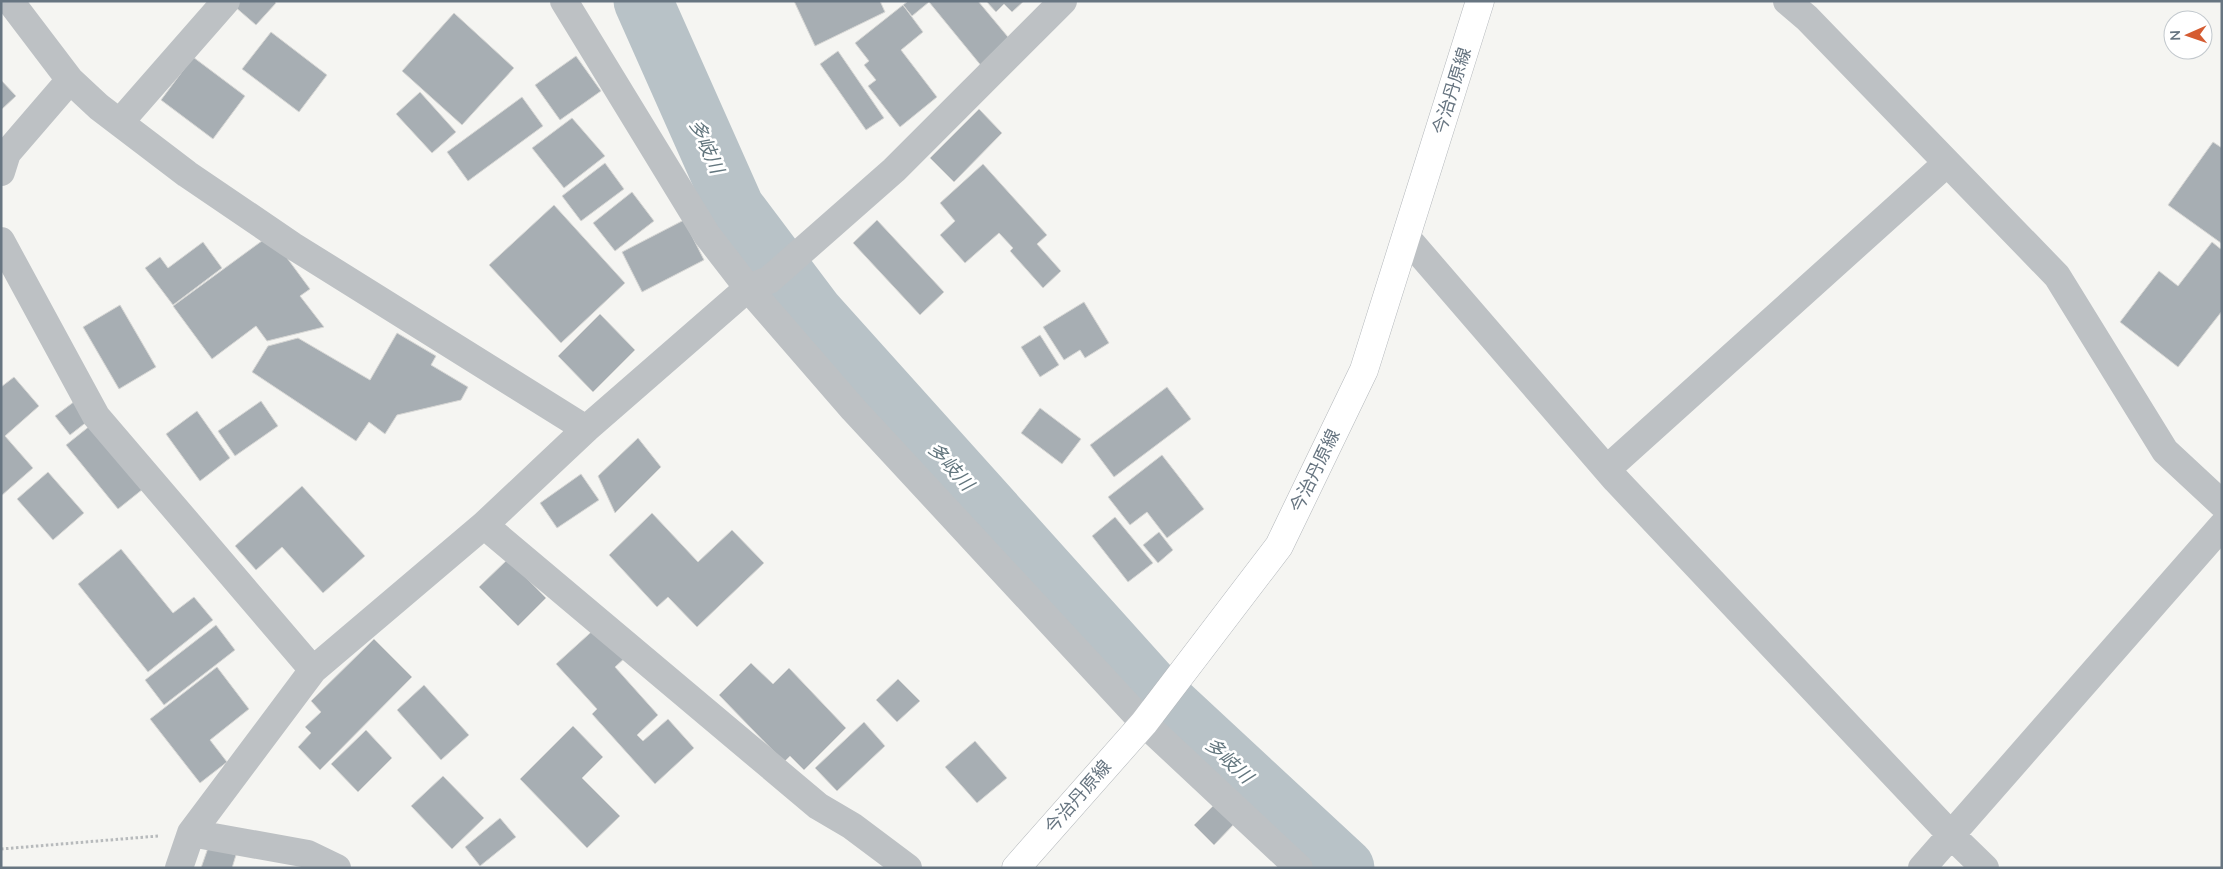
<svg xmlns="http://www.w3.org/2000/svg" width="2223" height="869" font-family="'Nunito Sans','Noto Sans JP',sans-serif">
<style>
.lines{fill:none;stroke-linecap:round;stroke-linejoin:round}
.river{stroke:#b8c2c7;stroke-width:59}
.building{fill:#a7aeb3;stroke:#d7d7d5}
.secondary-casing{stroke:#b2b6ba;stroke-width:29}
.path{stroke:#b7babc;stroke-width:3;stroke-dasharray:2.5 2.5;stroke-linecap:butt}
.street{stroke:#bdc1c4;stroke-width:28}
.secondary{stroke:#fff;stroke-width:28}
.labels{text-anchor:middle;stroke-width:5;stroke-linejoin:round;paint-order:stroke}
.street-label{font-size:18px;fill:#677581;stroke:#fff}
.water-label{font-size:19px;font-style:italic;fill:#63767e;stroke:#fff}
</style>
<rect width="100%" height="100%" fill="#f5f5f2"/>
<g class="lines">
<path class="river" d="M643,1L735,208L814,313L1151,688L1345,868"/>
</g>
<path class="building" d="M238,1H274L276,3L256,25L234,6Z
M794,1H880L885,12L815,46Z
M908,1H978L1013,43L983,68L929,2L912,16L903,5Z
M986,1H1024L1012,12L1004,4L996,12Z
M903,5L923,32L901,50L937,97L900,127L868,86L876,80L864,65L869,61L855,43Z
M454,13L514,68L462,125L402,71Z
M271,32L327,75L299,112L242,69Z
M838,51L884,118L866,130L820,64Z
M576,56L601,91L560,120L535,85Z
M193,57L245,96L213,139L161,100Z
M1,80L16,96L1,110Z
M420,92L456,132L432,153L396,114Z
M522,97L543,126L468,181L447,152Z
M979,109L1002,133L954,182L930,158Z
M572,118L605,156L564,188L532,148Z
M2213,142L2222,148L2221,243L2168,205Z
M605,163L624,189L581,221L562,196Z
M983,164L1047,235L1037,244L1061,271L1043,288L1010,251L1013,248L999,233L965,263L940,235L955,221L940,203Z
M632,192L654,221L615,251L593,223Z
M554,205L625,283L561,343L489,265Z
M684,220L704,260L642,292L622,252Z
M877,220L944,292L920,315L853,243Z
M270,235L310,289L300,296L324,327L267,341L256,326L212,359L173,306Z
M203,242L222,268L173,305L145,268L160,257L168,268Z
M2212,242L2222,250V311L2178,367L2120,322L2159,271L2178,286Z
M1084,302L1109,343L1085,358L1080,350L1064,360L1043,327Z
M120,305L156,367L119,389L83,327Z
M600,314L635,350L593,392L558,356Z
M397,333L436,356L431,365L468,387L461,400L397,415L385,434L369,422L356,441L252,372L268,346L298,338L370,380Z
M1040,335L1059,365L1040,377L1021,347Z
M14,377L39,406L5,436L33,468L1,496V387Z
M1167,387L1191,419L1114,477L1090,445Z
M79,398L93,417L70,435L55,416Z
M261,401L278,426L235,456L218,431Z
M1040,408L1081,439L1062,464L1021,433Z
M197,411L230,458L200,481L166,434Z
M96,421L148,485L118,509L66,445Z
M638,438L661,467L615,513L598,476Z
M1162,455L1204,509L1167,538L1147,512L1130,525L1108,497Z
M48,472L84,513L53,540L17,499Z
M581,474L599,500L557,528L540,503Z
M302,486L365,556L323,593L282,547L256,570L235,546Z
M652,513L698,562L732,530L764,563L697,627L668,597L657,607L609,555Z
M1115,517L1153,563L1128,582L1092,536Z
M1159,532L1173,550L1158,563L1143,545Z
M121,549L173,613L194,597L213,620L148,672L78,584Z
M508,559L546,598L518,626L479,587Z
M216,625L235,650L164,705L145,680Z
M599,625L627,656L615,667L658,715L637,735L643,741L668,719L694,748L655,784L592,714L597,709L556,664Z
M374,639L412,677L320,770L298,747L311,733L305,727L321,712L311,701Z
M751,663L773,684L789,668L846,728L804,770L790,756L784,762L719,695Z
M217,667L249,709L210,740L227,762L200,783L150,719Z
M898,679L920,701L897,722L876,700Z
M424,685L469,735L441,760L397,710Z
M864,722L885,746L837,791L815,768Z
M573,726L603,757L582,778L620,816L587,848L520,779Z
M366,730L392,758L358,792L331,764Z
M975,741L1007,778L977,803L945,767Z
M443,776L484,818L452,849L411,806Z
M1216,803L1236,822L1214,845L1194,825Z
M500,818L516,837L480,866L465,847Z
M209,845L236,855L232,868H201Z"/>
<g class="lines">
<defs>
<path id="secondary" d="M1016,868L1144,723L1279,546L1364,370L1480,1"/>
</defs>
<use href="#secondary" class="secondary-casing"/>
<path class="path" d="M1,849L158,836"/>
<path class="street" d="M10,1L70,80L99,107L187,174L293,246L586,429
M564,1L707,235L748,288L853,409L1144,723L1299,868
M1787,1L1807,18L2057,276L2165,451L2222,504
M120,122L226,1
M1,172L7,153L70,80
M1406,237L1616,480L1952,836L1985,868
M1,241L96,416L313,670
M1607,469L1947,163
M484,525L818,806L852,826L908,868
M191,833L308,854L337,868
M179,868L191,833L313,670L484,525L586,429L748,288L769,280L894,170L1063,1
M1922,868L2222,526"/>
<use href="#secondary" class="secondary"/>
</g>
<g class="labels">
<g class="street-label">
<text transform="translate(1452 91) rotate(-73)" y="6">今治丹原線</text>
<text transform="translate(1315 471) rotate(-64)" y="6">今治丹原線</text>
<text transform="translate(1078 797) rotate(-49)" y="6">今治丹原線</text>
</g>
<g class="water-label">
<text transform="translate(707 146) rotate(66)" y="7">多岐川</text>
<text transform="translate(951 466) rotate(48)" y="7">多岐川</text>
<text transform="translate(1229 760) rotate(43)" y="7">多岐川</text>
</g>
</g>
<rect width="2223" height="869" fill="none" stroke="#677581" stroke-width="5"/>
<g transform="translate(2188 35) rotate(268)"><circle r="24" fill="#ffffff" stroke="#c2c8cd"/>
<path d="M0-4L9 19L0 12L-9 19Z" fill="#d55c32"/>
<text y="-8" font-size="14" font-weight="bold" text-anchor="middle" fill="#677581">N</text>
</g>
</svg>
